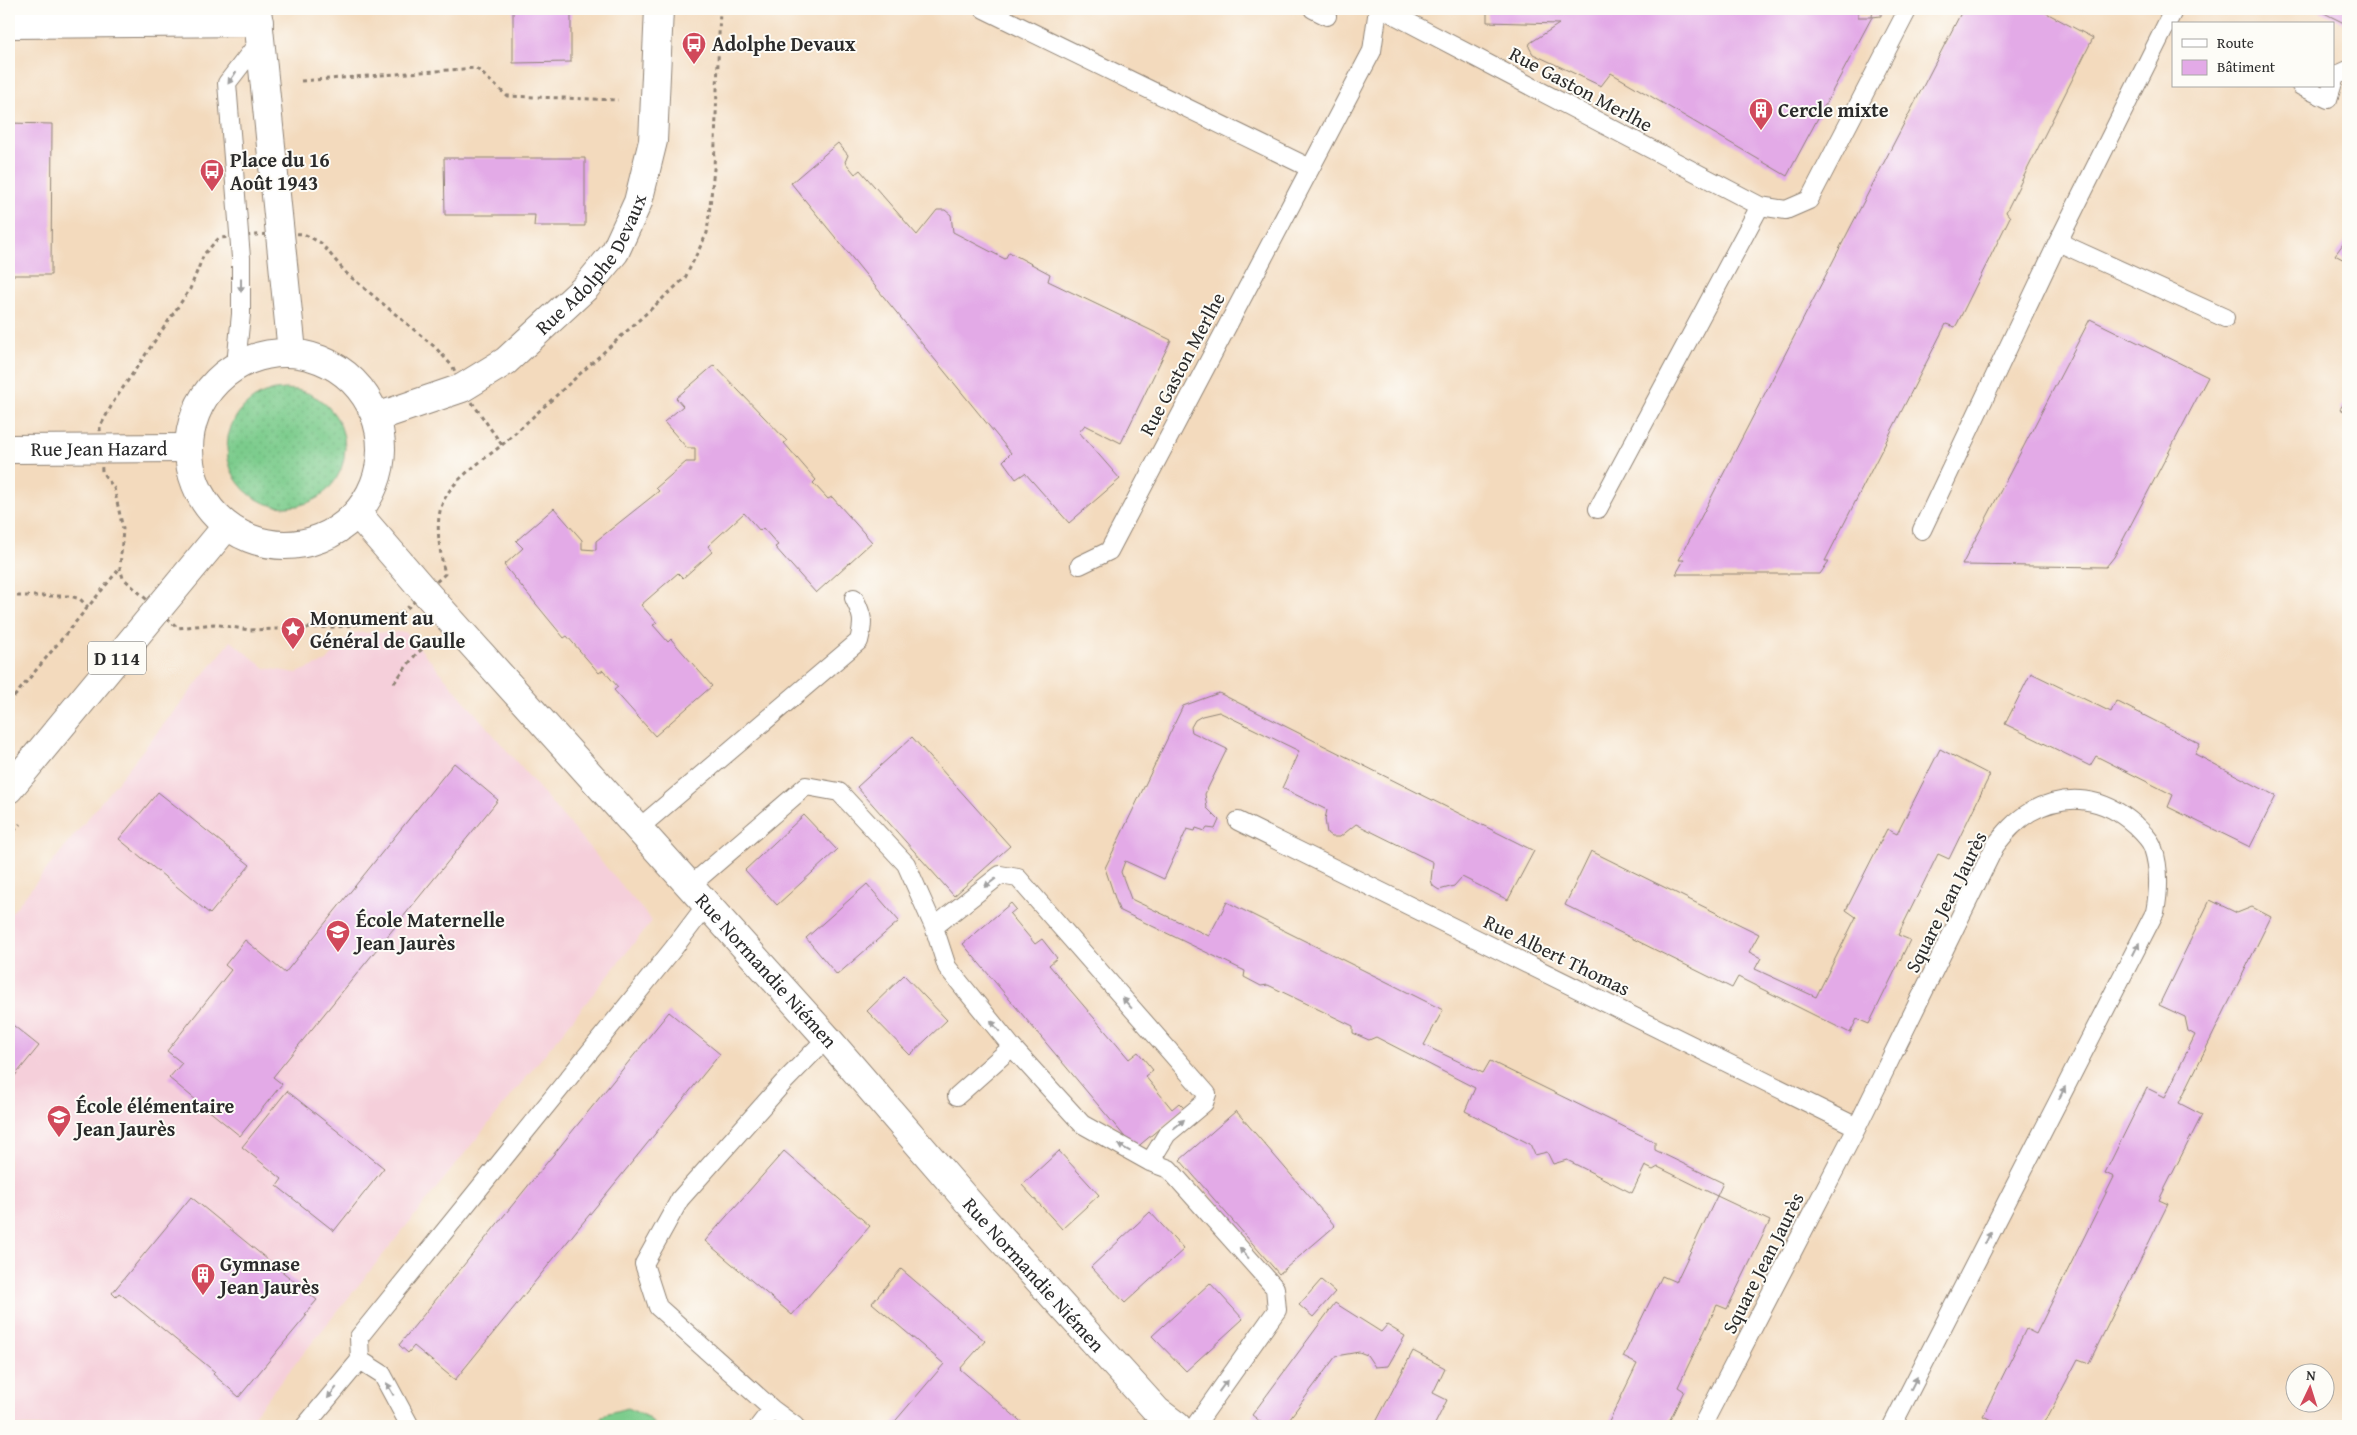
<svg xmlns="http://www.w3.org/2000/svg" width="2357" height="1435" font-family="'Gentium Book Plus',serif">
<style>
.built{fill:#f5cfda}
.grass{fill:url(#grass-dots);stroke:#547c5c}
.green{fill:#7ccc8c;stroke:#547c5c}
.building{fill:#e3aae7}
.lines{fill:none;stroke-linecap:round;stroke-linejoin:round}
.lane-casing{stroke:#8f8274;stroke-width:20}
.street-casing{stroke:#8f8274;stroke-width:30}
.primary-casing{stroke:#8f8274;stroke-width:30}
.path{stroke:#8f8274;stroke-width:3;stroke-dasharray:4 4;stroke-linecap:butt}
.lane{stroke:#fff;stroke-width:18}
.street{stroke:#fff;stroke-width:28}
.primary{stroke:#fff;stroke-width:28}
.oneway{fill:#a0a0a0}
.labels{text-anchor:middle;stroke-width:4;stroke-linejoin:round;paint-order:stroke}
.shield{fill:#fdfcf7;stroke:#6a6a68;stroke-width:1}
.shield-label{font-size:19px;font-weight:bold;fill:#2b2b2b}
.poi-label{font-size:20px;font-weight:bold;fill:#2b2b2b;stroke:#fdfcf7;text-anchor:start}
.street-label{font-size:20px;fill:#2b2b2b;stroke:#fdfcf7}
</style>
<defs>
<pattern id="grass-dots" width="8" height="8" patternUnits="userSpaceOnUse" patternTransform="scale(1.25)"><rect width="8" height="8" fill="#7ccc8c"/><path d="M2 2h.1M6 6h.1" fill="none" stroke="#6baf79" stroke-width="1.8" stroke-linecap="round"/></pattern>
</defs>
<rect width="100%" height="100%" fill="#fdfcf7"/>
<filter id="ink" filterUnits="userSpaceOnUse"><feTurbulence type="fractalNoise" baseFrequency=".02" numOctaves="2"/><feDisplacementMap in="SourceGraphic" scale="10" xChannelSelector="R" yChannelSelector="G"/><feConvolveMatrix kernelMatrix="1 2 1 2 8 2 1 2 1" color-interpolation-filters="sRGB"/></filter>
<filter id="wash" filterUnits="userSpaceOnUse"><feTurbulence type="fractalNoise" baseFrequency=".0096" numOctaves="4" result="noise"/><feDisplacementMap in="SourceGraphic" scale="20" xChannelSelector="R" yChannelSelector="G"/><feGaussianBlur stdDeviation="1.12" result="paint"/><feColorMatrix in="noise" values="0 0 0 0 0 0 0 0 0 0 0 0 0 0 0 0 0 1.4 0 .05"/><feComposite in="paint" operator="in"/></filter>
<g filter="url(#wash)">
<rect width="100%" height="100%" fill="#f3dabd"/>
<path class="built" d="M406,632L652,921L245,1426H9V916L231,641L265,668L297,673L327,661L351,633Z"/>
<path class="grass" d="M227 448a59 59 0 1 1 118 0a59 59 0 1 1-118 0Z"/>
<path class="green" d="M627,1408L648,1417L655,1426H594L605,1414Z"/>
<g id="blocks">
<path class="building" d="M513,9H571V62L513,63Z
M1487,9H1858V17H1872L1873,9H1881V16L1872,17L1787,176L1611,73L1601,86L1533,54L1529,47L1530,43L1559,24L1487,22Z
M1963,9H2039L2093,38L2006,212L2010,217L1957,324L1955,327L1946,324L1825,561H1829L1820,574H1676L1684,560H1679Z
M2316,9H2348V25Z
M9,123L52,124L51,275H9Z
M838,143L848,155L845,162L855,174L860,170L917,235L937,210H945L951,215L953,232L1005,259L1009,252L1050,274L1048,281L1171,340L1121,443L1085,425L1079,432L1120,479L1069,523L1025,473L1016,479L1003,461L1011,453L791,183Z
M444,158H585V226H534L535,215H445Z
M2348,237V262L2335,255Z
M2090,319L2208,377L2114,557L2106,567L1962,565Z
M714,365L787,441L784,443L816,480L813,483L828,499L832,497L872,542L816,593L775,547L778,545L763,528L760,531L744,513L708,546L712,552L683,578L678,573L641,605L657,623L653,625L668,642L671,639L712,686L655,736L614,690L618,687L603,670L599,673L567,636L564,638L504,565L523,548L516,541L554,508L582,540V549L596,550V541L659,491L656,488L686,462H695V448H687L664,422L683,406L676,398Z
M2348,397V413L2340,409Z
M2031,673L2111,712L2116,701L2200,744L2195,754L2276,796L2250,847L2168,807L2173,795L2096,756L2090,766L2005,724Z
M1219,693L1534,851L1508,900L1462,877L1454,886L1439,890L1433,886L1431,880L1433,862L1356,824L1340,837H1332L1327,833L1325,819L1327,810L1282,788L1299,751L1219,712L1202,716L1195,720L1191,727L1192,732L1227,749L1205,794L1207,808L1219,820L1215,829L1207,828L1205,831L1196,828L1195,831L1187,829L1164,879L1125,861L1121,872L1131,899L1209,936L1227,902L1443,1010L1424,1045L1483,1073L1490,1061L1655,1142V1150L1723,1183L1717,1196L1658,1167L1653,1170L1645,1166L1632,1193L1567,1160L1553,1164L1547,1152L1535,1155L1530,1144L1465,1111L1475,1088L1376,1037L1369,1040L1353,1033V1026L1268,985L1261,986L1244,977L1245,971L1119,910L1105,868L1183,706Z
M912,737L1010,846L954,896L857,787Z
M1940,749L1990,775L1949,859L1938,854L1898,935L1910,940L1869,1024L1857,1019L1850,1033L1738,977L1732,988L1565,905L1591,851L1759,934L1749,952L1761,958L1755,969L1816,997L1856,917L1846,910L1887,829L1897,834Z
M454,763L498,800L273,1077L282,1084L240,1136L169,1078L182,1063L167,1051L231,970L225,965L245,940L285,973Z
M158,792L250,865L210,914L119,839Z
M804,815L837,850L777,905L745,870Z
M867,884L899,921L837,975L806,938Z
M2210,900L2237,913L2252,907L2271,917L2179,1103L2202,1115L2159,1200L2168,1204L2089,1363L2078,1359L2043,1426H2004L1983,1416L2026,1329L2036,1334L2114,1177L2105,1173L2147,1088L2165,1097L2195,1035L2188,1031L2185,1017L2159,1005Z
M1011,903L1016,909L1010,914L1035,944L1042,939L1057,958L1049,965L1129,1059L1138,1052L1153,1070L1145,1076L1172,1109L1179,1103L1184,1108L1135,1149L963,944Z
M904,975L947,1020L910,1055L867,1011Z
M669,1012L720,1054L455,1380L414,1346L408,1353L399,1345Z
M9,1022L39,1046L9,1083Z
M287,1091L384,1168L334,1231L277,1186L282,1179L242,1147Z
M1236,1111L1335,1226L1279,1274L1180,1160Z
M784,1151L870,1226L792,1315L705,1241Z
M1059,1151L1099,1195L1062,1229L1022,1185Z
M1717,1196L1770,1221L1727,1309L1717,1305L1678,1387L1684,1391L1667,1426H1607L1637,1364L1623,1357L1662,1276L1676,1282Z
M191,1197L317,1300L305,1314L307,1315L239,1397L213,1374L215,1372L119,1293L116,1297L112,1293Z
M1150,1212L1184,1249L1125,1303L1091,1267Z
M901,1269L985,1341L960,1369L1026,1426H891L944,1364L872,1303Z
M1321,1280L1335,1292L1313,1317L1299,1305Z
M1210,1283L1243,1319L1186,1371L1152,1336Z
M1335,1303L1381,1332L1387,1325L1405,1336L1388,1366L1375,1367L1367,1355L1359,1352L1336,1356L1284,1426H1266L1252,1415Z
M1413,1351L1445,1368L1433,1393L1447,1400L1434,1426H1374Z"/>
</g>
</g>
<g filter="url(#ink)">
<use href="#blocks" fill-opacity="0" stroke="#8f8274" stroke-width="1"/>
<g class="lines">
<defs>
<path id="lane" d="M984,9L1310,168
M1313,9L1327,16
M1383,9L1760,206L1786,210L1809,200L1908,9
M2333,83L2335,76L2348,70
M2301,86L2328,99L2332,86
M2058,242L2225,318
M236,365L241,314V258L227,83L261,39
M1598,509L1760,206
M1922,530L2058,242L2174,9
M1080,565L1109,551L1372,51L1378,9
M1238,821L1857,1127
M639,828L859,641C864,621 863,616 854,598
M691,885L806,786L839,792L906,864L934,927L947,967L1012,1047L1082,1124L1150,1162L1169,1169L1275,1288L1277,1310L1195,1426
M934,927L1000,875L1018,878L1207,1094L1204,1103L1167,1134L1150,1162
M957,1096L1012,1047
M360,1360L382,1374L410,1426
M305,1426L360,1360L359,1337L673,949L707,904
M759,1426L772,1409
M795,1426L772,1409L658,1307L644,1264L680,1199L783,1083L827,1038
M1702,1426L1857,1127L1995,846C2005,833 2015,821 2030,812C2067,792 2104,797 2135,825C2141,831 2151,840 2153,848C2160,869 2159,891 2155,912L1892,1426"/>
<g id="street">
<path d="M9,24L259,22"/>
<path id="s1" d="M377,417L462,388L506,361L586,287L615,252L638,202L653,141L659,9"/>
<path id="s2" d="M9,449L189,448"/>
<path id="s3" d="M357,513L426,593L827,1038L977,1212L1157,1411L1177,1426"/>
</g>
<path id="primary" d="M257,9L292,352
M189 449a96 96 0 1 1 192 0a96 96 0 1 1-192 0Z
M9,789L226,527"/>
</defs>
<use href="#lane" class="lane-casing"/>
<use href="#street" class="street-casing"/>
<use href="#primary" class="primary-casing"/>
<path class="path" d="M301,81L476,68L507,96L618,100
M281,233L304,234L321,243L346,273L436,348L453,367L462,388L502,445C445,489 427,497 445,574L405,610L385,621L336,627L249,630L214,624L178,628L123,578L120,568L123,529L114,488L102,472L100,427L114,401L190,289L204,254L219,238Z
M502,445L685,278L707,233L714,169L720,9
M9,596H70L80,599L88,607
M394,683L416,654L426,646
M9,703L120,568
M9,837L20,824"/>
<use href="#lane" class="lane"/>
<use href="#street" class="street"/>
<use href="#primary" class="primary"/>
</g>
<defs><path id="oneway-solid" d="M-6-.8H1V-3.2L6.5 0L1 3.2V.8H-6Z" transform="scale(1.25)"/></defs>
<g class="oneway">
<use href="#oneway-solid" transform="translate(232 78) rotate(124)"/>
<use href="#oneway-solid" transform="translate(241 285) rotate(90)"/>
<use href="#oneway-solid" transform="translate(990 883) rotate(142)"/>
<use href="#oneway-solid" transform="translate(2136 949) rotate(-63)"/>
<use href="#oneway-solid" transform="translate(1127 1003) rotate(-131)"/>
<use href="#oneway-solid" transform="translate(995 1026) rotate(-129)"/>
<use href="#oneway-solid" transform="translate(2062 1093) rotate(-63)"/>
<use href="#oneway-solid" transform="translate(1179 1124) rotate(-40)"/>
<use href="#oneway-solid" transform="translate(1124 1148) rotate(-151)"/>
<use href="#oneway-solid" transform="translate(1988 1238) rotate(-63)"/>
<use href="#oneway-solid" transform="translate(1244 1253) rotate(-132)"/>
<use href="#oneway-solid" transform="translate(1914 1383) rotate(-63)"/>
<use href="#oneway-solid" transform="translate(1223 1386) rotate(-54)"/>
<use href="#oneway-solid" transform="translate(390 1389) rotate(-119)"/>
<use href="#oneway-solid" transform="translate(332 1393) rotate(129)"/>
</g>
</g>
<defs>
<symbol id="bus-pin" viewBox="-11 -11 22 30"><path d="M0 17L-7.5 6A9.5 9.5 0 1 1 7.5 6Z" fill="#d1495b" stroke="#fdfcf7"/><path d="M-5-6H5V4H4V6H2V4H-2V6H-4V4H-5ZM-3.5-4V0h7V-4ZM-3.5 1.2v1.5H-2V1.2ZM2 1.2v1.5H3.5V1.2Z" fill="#fff"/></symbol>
<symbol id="building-pin" viewBox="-11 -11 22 30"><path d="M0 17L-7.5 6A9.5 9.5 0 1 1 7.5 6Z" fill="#d1495b" stroke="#fdfcf7"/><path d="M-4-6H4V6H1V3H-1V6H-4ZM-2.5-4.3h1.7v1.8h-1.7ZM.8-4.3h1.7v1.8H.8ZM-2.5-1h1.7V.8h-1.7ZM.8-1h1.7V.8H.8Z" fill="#fff"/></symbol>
<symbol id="sight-pin" viewBox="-11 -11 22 30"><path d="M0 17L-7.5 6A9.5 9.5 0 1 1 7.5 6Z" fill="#d1495b" stroke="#fdfcf7"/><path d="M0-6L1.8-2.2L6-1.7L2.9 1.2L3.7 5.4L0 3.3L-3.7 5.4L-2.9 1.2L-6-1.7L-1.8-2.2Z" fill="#fff"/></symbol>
<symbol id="school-pin" viewBox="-11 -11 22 30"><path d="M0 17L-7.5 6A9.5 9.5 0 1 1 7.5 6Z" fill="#d1495b" stroke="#fdfcf7"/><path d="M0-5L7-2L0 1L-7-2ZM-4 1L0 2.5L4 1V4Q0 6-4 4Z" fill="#fff"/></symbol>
</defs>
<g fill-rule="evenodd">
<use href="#bus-pin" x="680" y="30" width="28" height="38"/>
<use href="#building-pin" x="1747" y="96" width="28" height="38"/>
<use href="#bus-pin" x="198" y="157" width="28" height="38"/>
<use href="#sight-pin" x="279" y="615" width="28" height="38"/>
<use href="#school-pin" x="324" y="918" width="28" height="38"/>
<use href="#school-pin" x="45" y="1103" width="28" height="38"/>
<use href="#building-pin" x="189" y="1261" width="28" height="38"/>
</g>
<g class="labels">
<rect class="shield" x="88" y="641.5" width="58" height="33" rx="4"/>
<g class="shield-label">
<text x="117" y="665">D 114</text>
</g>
<g class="poi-label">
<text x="712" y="51">Adolphe Devaux</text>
<text x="1778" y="117">Cercle mixte</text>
<text x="230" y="167">Place du 16<tspan x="230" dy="23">Août 1943</tspan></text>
<text x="310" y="625">Monument au<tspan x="310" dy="23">Général de Gaulle</tspan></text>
<text x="356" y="927">École Maternelle<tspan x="356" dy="23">Jean Jaurès</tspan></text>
<text x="76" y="1113">École élémentaire<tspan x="76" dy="23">Jean Jaurès</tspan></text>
<text x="220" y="1271">Gymnase<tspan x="220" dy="23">Jean Jaurès</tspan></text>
</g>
<g class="street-label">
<text transform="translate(1581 89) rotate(28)" y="7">Rue Gaston Merlhe</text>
<text dy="7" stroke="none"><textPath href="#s1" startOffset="272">Rue Adolphe Devaux</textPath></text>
<text transform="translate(1182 364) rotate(-62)" y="7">Rue Gaston Merlhe</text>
<text dy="7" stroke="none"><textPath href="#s2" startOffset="90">Rue Jean Hazard</textPath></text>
<text transform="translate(1946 902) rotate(-63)" y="7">Square Jean Jaurès</text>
<text transform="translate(1557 955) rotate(26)" y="7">Rue Albert Thomas</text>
<text dy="7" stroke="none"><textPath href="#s3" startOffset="614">Rue Normandie Niémen</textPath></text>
<text transform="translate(1763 1263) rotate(-63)" y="7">Square Jean Jaurès</text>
<text dy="7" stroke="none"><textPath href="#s3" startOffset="1019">Rue Normandie Niémen</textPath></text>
</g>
</g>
<rect width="2357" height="1435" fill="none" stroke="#fdfcf7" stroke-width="30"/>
<rect x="2172" y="22" width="162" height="65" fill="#fdfcf7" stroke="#a9a8a5"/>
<rect x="2182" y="39" width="25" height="8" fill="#ffffff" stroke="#a9a8a5"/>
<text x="2217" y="48" font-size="15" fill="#2b2b2b">Route</text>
<rect x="2182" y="60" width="25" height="15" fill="#e3aae7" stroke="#a9a8a5"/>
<text x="2217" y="72" font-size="15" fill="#2b2b2b">Bâtiment</text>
<g transform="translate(2310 1388) rotate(4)"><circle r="24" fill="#fdfcf7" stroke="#a9a8a5"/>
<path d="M0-4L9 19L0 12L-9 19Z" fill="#d1495b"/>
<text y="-8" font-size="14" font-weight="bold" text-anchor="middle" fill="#2b2b2b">N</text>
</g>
</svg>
